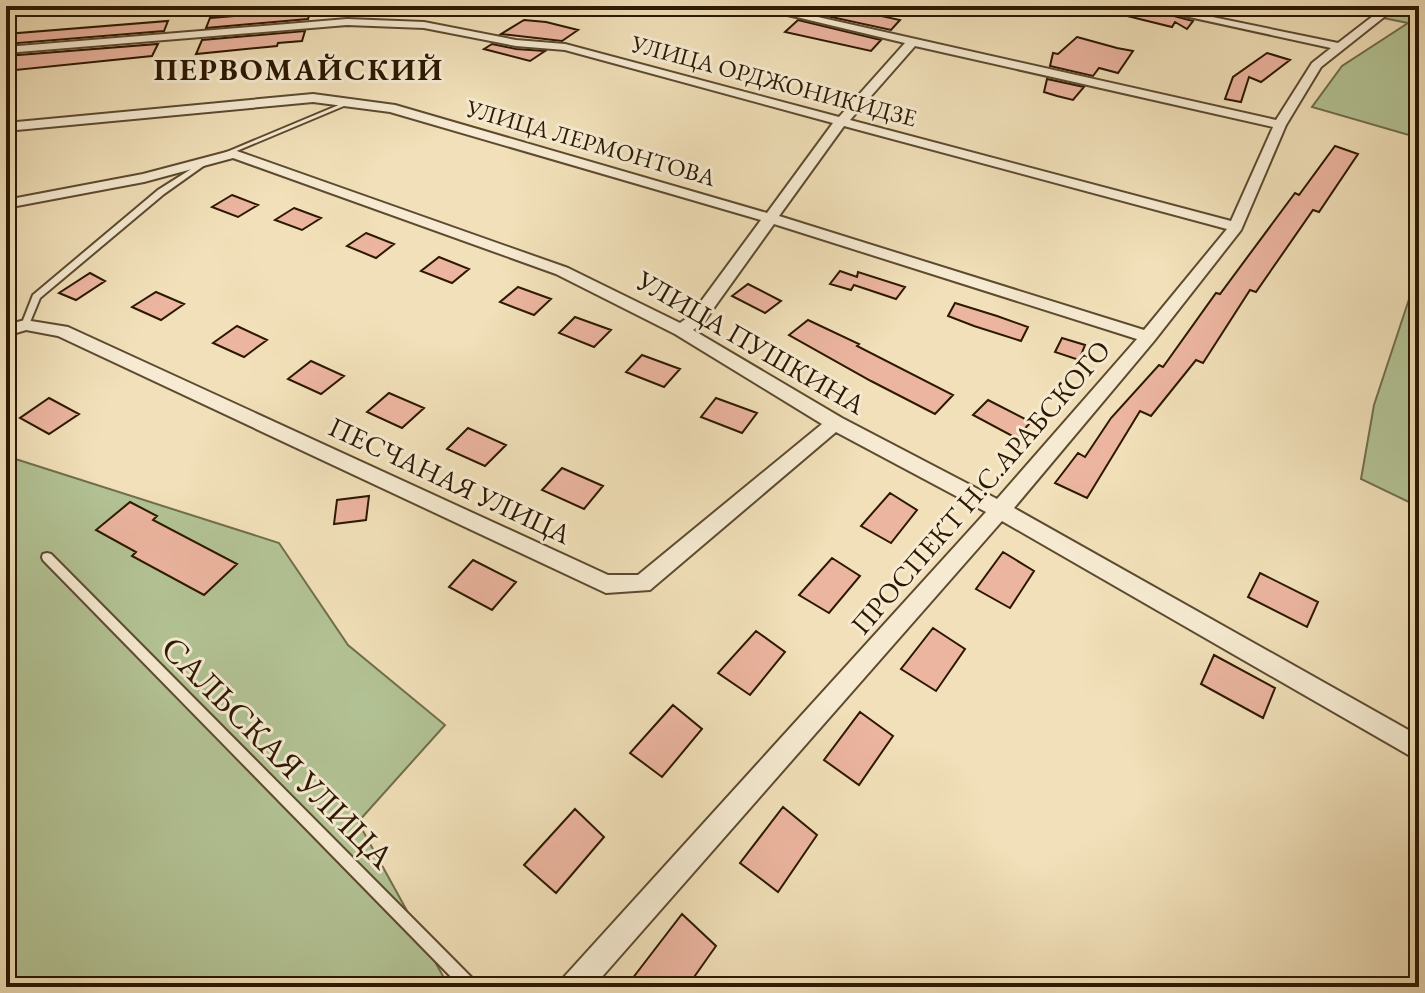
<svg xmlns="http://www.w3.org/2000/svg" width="1425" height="993" font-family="'EB Garamond',serif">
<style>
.green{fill:#b3c395;stroke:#706e4b;stroke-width:2}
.building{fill:#ecb5a0;stroke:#2c1801;stroke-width:2}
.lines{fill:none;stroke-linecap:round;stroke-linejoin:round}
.service-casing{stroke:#5d4a2f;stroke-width:4}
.minor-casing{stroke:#5d4a2f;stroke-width:4}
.service{fill:#f6ebd2;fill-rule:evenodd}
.minor{fill:#f6ebd2;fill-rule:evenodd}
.labels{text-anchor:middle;stroke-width:6;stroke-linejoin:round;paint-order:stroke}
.far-street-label{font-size:24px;fill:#2c1801;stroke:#f6ebd2}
.street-label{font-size:28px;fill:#2c1801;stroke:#f6ebd2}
.far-district-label{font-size:30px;font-weight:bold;letter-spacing:2px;fill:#2c1801;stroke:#f6ebd2}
.near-street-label{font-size:34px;fill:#2c1801;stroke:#f6ebd2}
</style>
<rect width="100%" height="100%" fill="#f1e0b9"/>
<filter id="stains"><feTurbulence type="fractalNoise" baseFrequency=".0025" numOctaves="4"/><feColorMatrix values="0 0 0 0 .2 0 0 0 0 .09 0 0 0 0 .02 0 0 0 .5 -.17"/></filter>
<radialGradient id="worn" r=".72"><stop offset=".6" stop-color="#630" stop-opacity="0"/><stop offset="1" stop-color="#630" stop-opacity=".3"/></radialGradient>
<path class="green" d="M1324,6H1419V138L1312,107L1342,66L1408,23Z
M1419,269V507L1361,479L1374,405Z
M6,456L279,543L348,645L445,725L358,822L449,987H6Z"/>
<path class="building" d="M814,6H835L900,20L891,30L808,12Z
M1112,6H1136L1193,21L1187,29L1175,22L1172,27L1111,12Z
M311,10L308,19L206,28L210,18Z
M524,20L546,22L578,30L562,41L501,34Z
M798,20L881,40L871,51L785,32Z
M168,21L164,31L6,44V34Z
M305,31L302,41L278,43L277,46L196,54L202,40Z
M1077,37L1117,48L1133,51L1118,73L1099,68L1093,76L1050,66L1053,53L1058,54Z
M158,44L152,56L6,71V56Z
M492,44L516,49L545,51L530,61L484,49Z
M1267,53L1290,60L1261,82L1249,77L1241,102L1225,99L1233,77Z
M1047,79L1084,87L1073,100L1057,96L1044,92Z
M1335,146L1358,154L1319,212L1313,210L1256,292L1250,290L1203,363L1196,360L1151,416L1140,411L1087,498L1055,483L1078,453L1085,457L1111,418L1159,365L1163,367L1216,293L1220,294L1295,193L1299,195Z
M232,195L258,205L238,217L212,207Z
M294,208L321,218L302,230L275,220Z
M366,233L394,244L376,258L347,246Z
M439,257L469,269L452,283L421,271Z
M840,271L857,277L858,272L905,287L896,299L854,285L851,290L830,284Z
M90,273L105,281L76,300L59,293Z
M748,284L781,301L765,313L732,296Z
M518,287L551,299L534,315L500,302Z
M156,292L184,304L161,320L132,307Z
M955,303L997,316L1028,327L1021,341L974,326L948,316Z
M575,317L611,330L594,347L559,333Z
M808,320L859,344L857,346L953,395L935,414L871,381L789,335Z
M237,326L267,340L244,357L213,343Z
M1062,338L1085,345L1079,360L1055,352Z
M642,355L680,369L664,387L626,372Z
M311,361L344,376L321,394L288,379Z
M389,393L424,408L402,428L367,412Z
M49,398L79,414L49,434L20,418Z
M716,398L757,413L742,433L701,417Z
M988,400L1031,422L1016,438L973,415Z
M468,428L506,445L485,466L447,449Z
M562,468L603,486L584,509L542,490Z
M890,493L917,510L891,543L861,526Z
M369,496L366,520L334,524L337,500Z
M130,502L157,516L153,520L237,564L204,595L132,556L136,552L96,530Z
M1003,552L1034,571L1010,608L976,589Z
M832,558L860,576L829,613L799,595Z
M473,560L516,582L492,610L449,587Z
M1260,573L1318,602L1307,627L1248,597Z
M933,628L965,649L936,691L901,669Z
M756,631L785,652L750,695L718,673Z
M1214,655L1275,688L1263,718L1201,684Z
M673,705L702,729L662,777L630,753Z
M860,712L893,736L859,785L824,760Z
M783,807L817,835L778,892L740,863Z
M575,809L604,837L556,893L524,865Z
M682,914L716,946L687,987H641L632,979Z"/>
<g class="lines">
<defs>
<path id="service" d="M346,102L351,103L227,155L222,154Z
M204,161L209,162L164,194L40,298L28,327L6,334V328L22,323L33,295L158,190Z
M47,553L51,554L476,982L478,987H461L43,560L42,557L43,554Z"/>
<path id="minor" d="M750,6H769L1276,120L1312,63L1331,48L1139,6H1159L1338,43L1386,6H1398L1321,67L1286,125L1241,230L1154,341L1014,508L1419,736V761L1002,521L593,987H559L564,977L986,512L836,432L650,590L606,593L58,336L26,330L6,336V325L25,320L68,327L608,575H638L822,424L675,334L556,274L233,158L144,182L6,208V200L143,174L234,150L568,268L680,323L691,315L761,220L390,112L313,102L6,131V123L313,94L395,105L767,213L833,123L565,50L516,46L424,28L347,25L6,53V47L347,19L424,22L516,40L565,44L839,117L905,43ZM915,46L1273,127L1231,221L850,120ZM844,126L1227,229L1144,330L779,216ZM774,224L1137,339L997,499L842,418L693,330L703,323Z"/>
</defs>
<use href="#service" class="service-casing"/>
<use href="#minor" class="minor-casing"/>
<use href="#service" class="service"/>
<use href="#minor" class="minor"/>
</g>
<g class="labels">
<g class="far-street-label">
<text transform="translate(774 81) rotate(15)" y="8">УЛИЦА ОРДЖОНИКИДЗЕ</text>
<text transform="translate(591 143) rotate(16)" y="8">УЛИЦА ЛЕРМОНТОВА</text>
</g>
<g class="street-label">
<text transform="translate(751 342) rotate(30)" y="10">УЛИЦА ПУШКИНА</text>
<text transform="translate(450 480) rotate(25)" y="10">ПЕСЧАНАЯ УЛИЦА</text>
<text transform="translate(980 487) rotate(-49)" y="10">ПРОСПЕКТ Н.С.АРАБСКОГО</text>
</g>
<g class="far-district-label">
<text x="299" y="80">ПЕРВОМАЙСКИЙ</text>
</g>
<g class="near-street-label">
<text transform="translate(278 752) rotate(45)" y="12">САЛЬСКАЯ УЛИЦА</text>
</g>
</g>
<rect width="1425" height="993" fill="none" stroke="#f1e0b9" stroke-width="32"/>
<rect x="8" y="8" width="1409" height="977" fill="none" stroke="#2c1801" stroke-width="4"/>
<rect x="16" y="16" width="1393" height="961" fill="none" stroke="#2c1801" stroke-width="2"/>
<rect width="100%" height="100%" filter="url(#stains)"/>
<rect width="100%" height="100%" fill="url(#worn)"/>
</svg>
